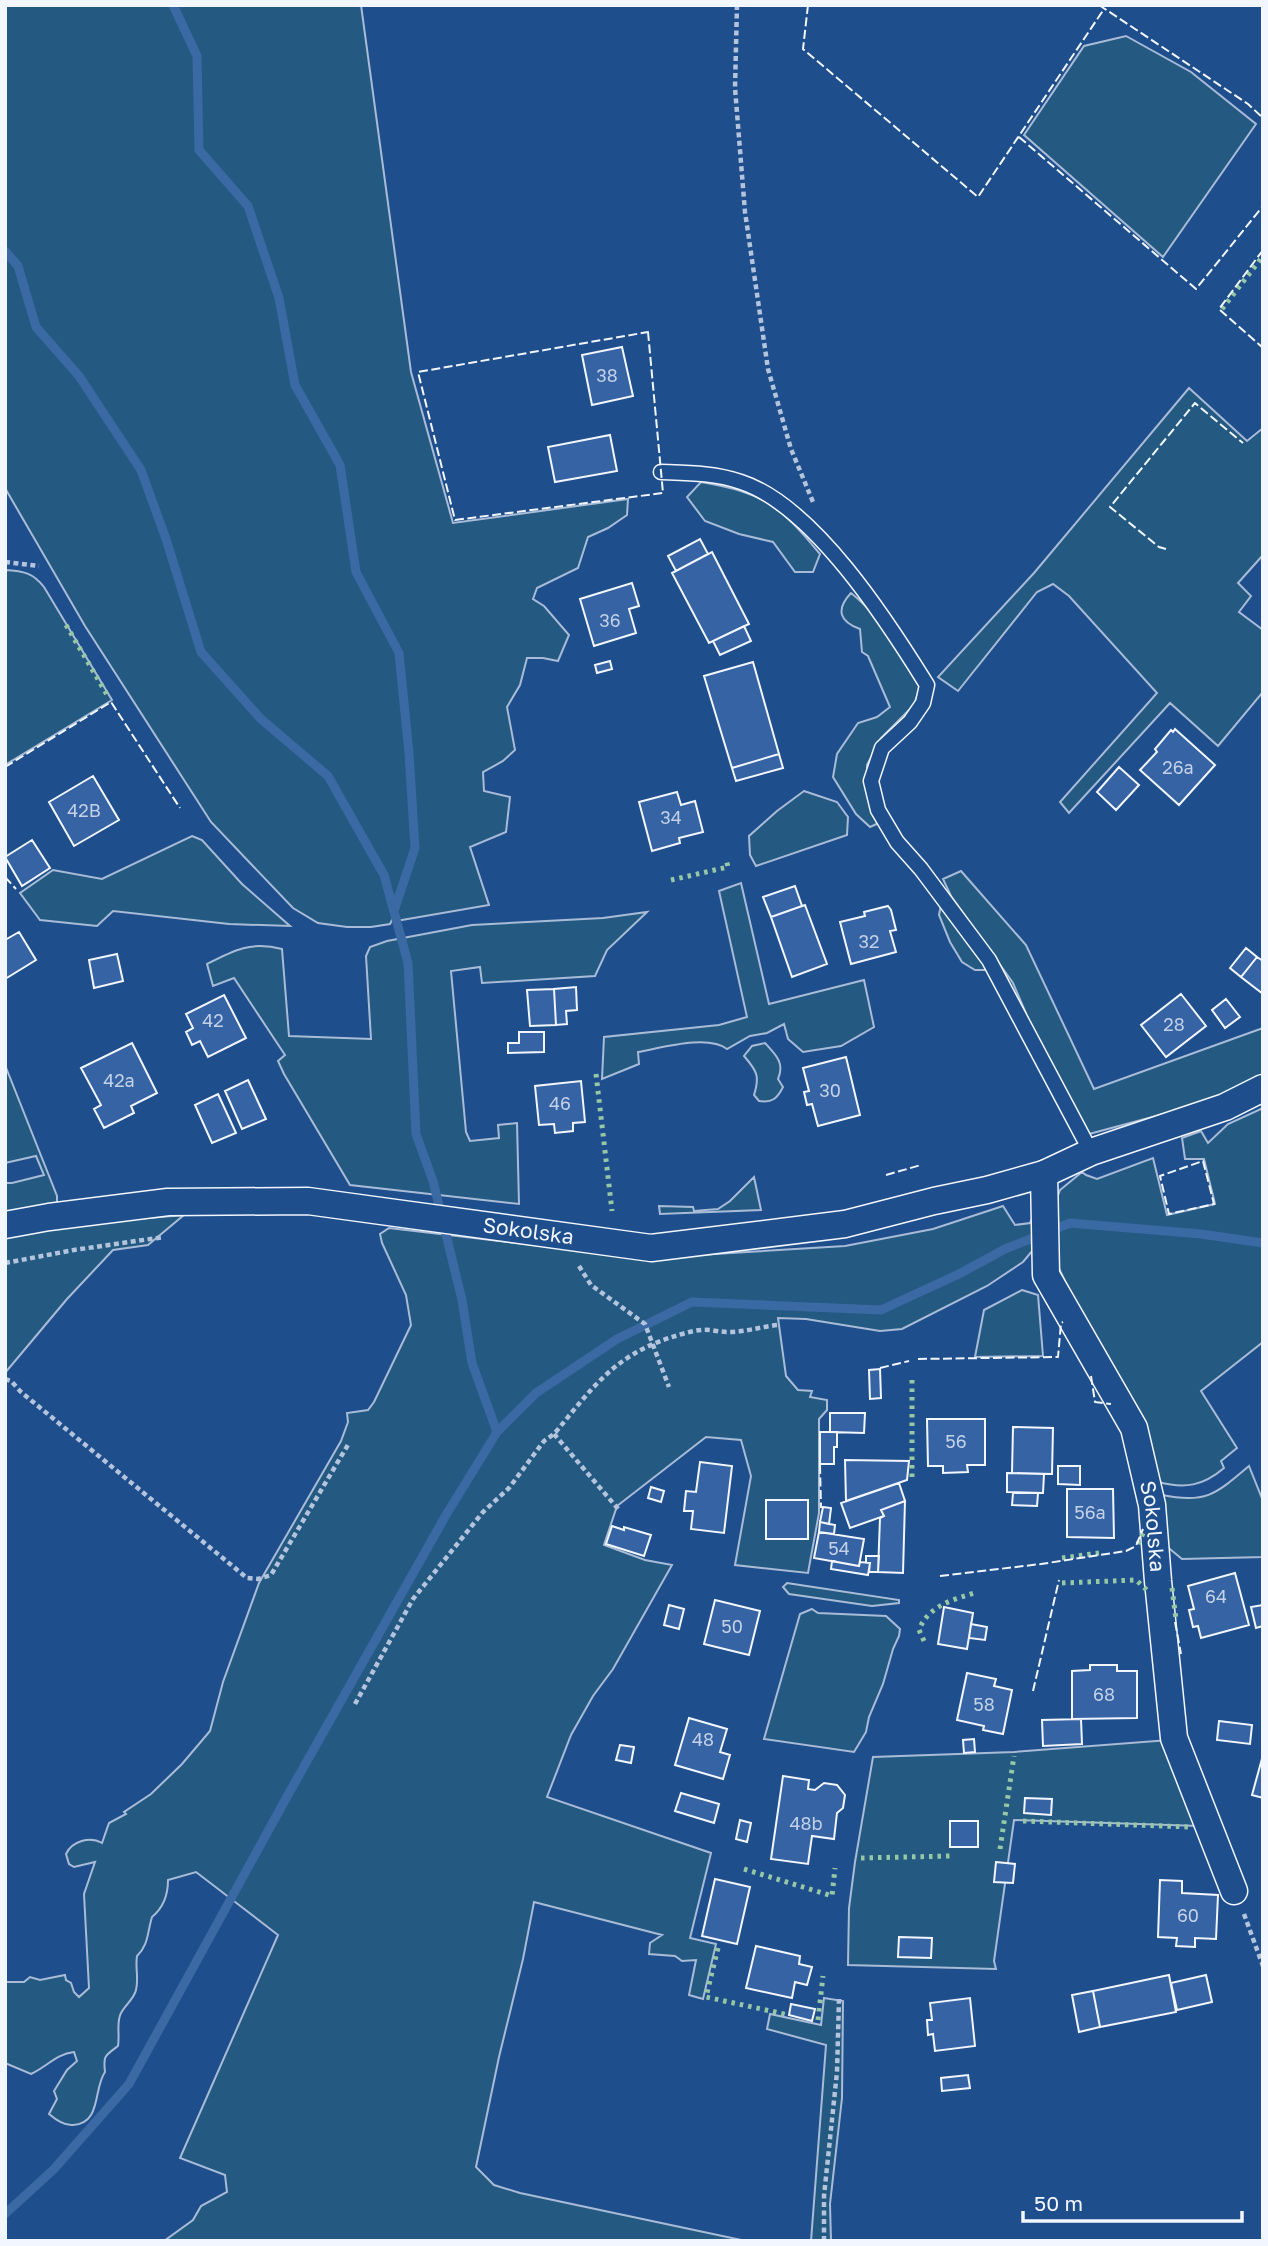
<svg xmlns="http://www.w3.org/2000/svg" width="1268" height="2246" font-family="'Golos Text',sans-serif">
<style>
.green{fill:#245a82;stroke:#a8bbd7;stroke-width:2}
.lines{fill:none;stroke-linecap:round;stroke-linejoin:round}
.stream{stroke:#3b69a3;stroke-width:9}
.building{fill:#3563a3;stroke:#f2f6ff;stroke-width:2}
.service-casing{stroke:#f2f6ff;stroke-width:17}
.minor-casing{stroke:#f2f6ff;stroke-width:29}
.path{stroke:#b3c4dc;stroke-width:4.5;stroke-dasharray:5 3.5;stroke-linecap:butt}
.service{stroke:#1f4e8c;stroke-width:14}
.minor{stroke:#1f4e8c;stroke-width:26}
.hedge{stroke:#97c8a6;stroke-width:5;stroke-dasharray:3.5 5;stroke-linecap:butt}
.fence{stroke:#f2f6ff;stroke-width:2;stroke-dasharray:9 3.5;stroke-linecap:butt}
.labels{text-anchor:middle;stroke-width:5;stroke-linejoin:round;paint-order:stroke}
.number-label{font-size:18px;fill:#c3d1e8}
.street-label{font-size:21px;fill:#f2f6ff;stroke:#1f4e8c}
</style>
<rect width="100%" height="100%" fill="#1f4e8c"/>
<path class="green" d="M5,5H361L411,372L453,523L628,499L627,515L608,528L588,537L578,568L537,588L533,599L544,606L569,635L558,661L543,658H527L520,685L507,707L515,750L503,761L483,772L484,791L510,797L506,832L470,847L489,905L402,920H392L390,924L371,927H347L318,923L293,908L211,822L85,626L5,488Z
M1126,36L1191,72L1256,124L1163,257L1024,135L1084,46Z
M1189,388L1247,441L1263,428V555L1238,583L1251,596L1239,612L1263,630V692L1218,746L1170,703L1069,813L1060,802L1157,693L1069,596L1053,584L1037,592L958,691L938,677L1034,573Z
M701,482C765,493 779,505 820,554L813,572H795L773,542L739,534L705,521L687,497Z
M5,570C24,571 33,573 44,587L112,700L5,765Z
M851,593C882,617 899,654 920,687L914,705L881,738L867,765V790L879,823L870,827L856,814L833,777L837,754L858,723L877,717L890,707L868,656L862,652L860,629C840,622 835,610 851,593Z
M804,791L837,802L848,817L847,835L756,866L750,855L749,836L777,811Z
M192,836L202,840L242,884L290,926L229,924L113,911L97,926L40,920L20,893L53,870L102,879Z
M961,871L1026,945L1094,1089L1263,1028V1077L1212,1101L1089,1134L1031,1025L1013,983L951,896L943,879Z
M741,883L769,1004L864,980L874,1027L841,1046L803,1052L788,1039L784,1024L767,1033L750,1036L727,1049C708,1034 661,1048 638,1052L639,1064L602,1079L604,1037L719,1025L747,1017L719,891Z
M941,905L946,909L988,970H975L962,962L950,942L939,915Z
M647,912L607,950L595,976L482,983L480,967L451,971L466,1132L470,1141L499,1138L498,1125L517,1123L519,1204L350,1185L284,1074L278,1061L285,1055L234,978L213,986L207,964C234,950 251,941 282,949L289,1036L371,1039L366,956L370,947L387,941L472,925L603,918Z
M765,1043C776,1055 785,1063 778,1079L783,1087C777,1099 772,1103 759,1101L754,1095C760,1076 757,1071 744,1056L752,1046Z
M5,1065L57,1196V1204L5,1214V1183H12L44,1175L36,1156L5,1163Z
M1263,1108V1342L1201,1391L1237,1448L1221,1461L1224,1468C1203,1486 1185,1489 1158,1482L1057,1264L1052,1212L1060,1190L1082,1172L1086,1175L1097,1179L1153,1158L1167,1215L1215,1204L1204,1159H1185L1182,1138L1201,1131L1208,1143L1228,1124Z
M754,1177L761,1210L660,1214L659,1206L693,1207L694,1211L718,1209L730,1201Z
M1003,1206L1015,1225L1030,1223L1036,1210L1033,1250L1023,1262L987,1286L902,1329L880,1331L806,1319L778,1318L786,1376L798,1390L812,1391L810,1397L827,1400V1410L819,1419V1513L808,1573L735,1565L751,1476L741,1440L706,1437L617,1506L604,1545L645,1560L672,1565L613,1669L593,1696L571,1735L547,1797L711,1853L690,1938L716,1944L703,1999L689,1995L696,1960L682,1961L675,1956L649,1954L650,1943L662,1935L534,1902L523,1959L499,2057L476,2167L494,2185L520,2193L746,2241H164L193,2220L201,2206L227,2192L225,2175L180,2158L278,1935L196,1872L168,1880C168,1894 163,1908 152,1917C147,1933 149,1944 137,1956C135,1967 139,1979 136,1990C134,1999 125,2005 121,2013C116,2022 120,2035 118,2046C105,2056 103,2055 105,2072C93,2089 102,2123 73,2125C64,2126 56,2120 49,2114L57,2099L54,2091L67,2070L77,2061L74,2052C56,2054 48,2066 31,2074L5,2063V1982H24L30,1977L40,1980L65,1975L66,1980L71,1983L74,1992L79,1997L89,1988L84,1894L95,1862L74,1867L69,1864L66,1854C72,1841 90,1836 102,1843L109,1823L126,1814L124,1812L151,1794L182,1764L210,1731L223,1682L259,1583L341,1441L348,1422L347,1413L368,1410L374,1402L411,1325L406,1295L382,1243L380,1234L389,1228L577,1250L682,1256L845,1246L933,1229Z
M184,1215L148,1245L113,1250L67,1299L5,1373V1238L89,1223Z
M1022,1290L1038,1295L1043,1356L975,1357L984,1310Z
M1249,1466L1263,1501V1557L1182,1559L1165,1545L1162,1495C1206,1504 1216,1494 1249,1466Z
M787,1583L800,1585L899,1600V1603L872,1606L789,1594L783,1587Z
M812,1609L818,1613L886,1616L900,1629L899,1636L893,1649L883,1684L869,1717L866,1732L854,1752L764,1739L800,1614Z
M1169,1740L1199,1826L1014,1820L994,1961L996,1969L848,1965L849,1908L855,1862L873,1757L1014,1752Z
M824,1998L843,2001L842,2098L830,2204L831,2241H811L826,2045L767,2029L770,2014L821,2025Z"/>
<g class="lines">
<path class="stream" d="M173,5L197,56L199,150L248,206L279,298L295,385L340,465L356,572L399,653L409,753L415,848L395,908
M5,251L18,266L36,327L79,376L141,470L166,539L201,652L261,719L328,776L384,875L408,963L416,1134L433,1181L462,1300L472,1363L497,1432
M5,2214L54,2169L129,2084L289,1793L446,1515L497,1432L536,1393L617,1339L692,1302L881,1310L959,1274L1005,1249L1070,1223L1201,1234L1263,1243"/>
</g>
<path class="building" d="M622,347L633,396L592,405L582,355Z
M610,435L617,471L555,482L548,447Z
M700,539L708,554L676,571L668,556Z
M712,552L749,624L709,643L672,573Z
M632,583L639,606L629,609L636,633L594,646L580,599Z
M744,626L751,641L720,655L713,641Z
M610,661L612,669L597,673L595,665Z
M753,662L779,754L732,768L704,676Z
M1175,729L1215,765L1179,805L1140,770L1157,752L1155,749L1171,730L1173,732Z
M779,754L783,768L736,781L732,768Z
M1119,767L1139,785L1116,810L1097,792Z
M93,776L119,820L74,846L49,802Z
M677,792L681,805L695,801L703,832L679,838L680,843L652,851L639,802Z
M32,840L50,868L22,886L5,857Z
M795,886L802,906L771,917L763,897Z
M805,905L827,964L792,977L771,917Z
M888,906L891,910L896,930L890,931L896,952L851,964L840,922L865,916L864,912Z
M19,932L36,960L5,979V940Z
M1246,948L1257,957L1241,977L1230,968Z
M117,954L123,981L94,988L89,960Z
M1257,957L1263,961V994L1241,977Z
M576,987L577,1010L566,1011L567,1024L556,1025L554,989Z
M554,989L556,1025L530,1026L527,990Z
M1181,994L1206,1026L1166,1057L1141,1025Z
M224,995L246,1038L208,1057L200,1041L192,1045L186,1032L193,1028L186,1014Z
M1226,999L1240,1017L1225,1028L1212,1010Z
M519,1032H544V1052L508,1053V1043H519Z
M132,1043L157,1093L131,1106L134,1113L104,1128L94,1109L101,1105L81,1068Z
M846,1057L860,1115L818,1126L812,1104L807,1105L804,1092L809,1091L803,1068Z
M248,1080L266,1119L242,1129L225,1091Z
M581,1081L585,1122L573,1123V1131L555,1133L554,1124L539,1125L535,1086Z
M218,1094L236,1133L212,1143L195,1105Z
M880,1369L881,1398L870,1399L869,1370Z
M830,1413H865L864,1433L830,1432Z
M927,1419H985V1465H967L968,1472L943,1473V1466H928Z
M1013,1427L1053,1428L1052,1474L1012,1473Z
M820,1432H837V1447H834V1464H820Z
M845,1460L909,1461L907,1480L846,1501Z
M700,1462L732,1466L724,1533L691,1529L693,1511H684L686,1491L696,1492Z
M1058,1466H1080V1485L1058,1484Z
M1007,1473L1044,1474L1043,1493L1007,1492Z
M899,1483L905,1501L881,1510L884,1516L850,1528L841,1503Z
M651,1487L664,1491L661,1502L648,1498Z
M1067,1489H1113L1114,1538L1067,1537Z
M1013,1493H1038L1037,1506L1012,1505Z
M766,1500H808V1539H766Z
M905,1501L903,1573L878,1572L880,1518L884,1516L881,1510Z
M823,1507L831,1508L829,1524L820,1522Z
M820,1522L835,1525L834,1534L819,1532Z
M612,1526L624,1530V1527L651,1535L644,1556L606,1544Z
M819,1532L864,1539L859,1566L814,1558Z
M866,1556H879L878,1572H869L870,1563H866Z
M832,1561L859,1566L860,1562L870,1563L868,1575L831,1569Z
M1235,1573L1249,1625L1201,1638L1198,1626L1193,1627L1189,1610L1194,1609L1188,1586Z
M715,1600L760,1611L749,1655L704,1644Z
M669,1605L684,1609L679,1629L664,1625Z
M1263,1605V1626L1256,1628L1251,1607Z
M944,1607L973,1613L967,1649L938,1644Z
M971,1624L987,1627L985,1640L969,1638Z
M1090,1665H1117V1671H1137V1718L1072,1719V1671L1090,1670Z
M967,1673L996,1679L994,1686L1012,1690L1003,1734L983,1730L984,1726L957,1720Z
M689,1718L727,1729L720,1752L730,1755L723,1779L675,1765Z
M1081,1719L1082,1744L1043,1746L1042,1720Z
M1219,1721L1252,1725L1250,1744L1217,1740Z
M974,1739L975,1752L964,1753L963,1740Z
M620,1745L634,1747L631,1763L616,1760Z
M1263,1755V1798L1252,1795Z
M783,1776L809,1780L808,1789L815,1790L824,1783L837,1785L845,1795L843,1808L837,1813L834,1839L812,1836L808,1864L771,1859Z
M681,1793L719,1804L714,1823L675,1811Z
M1025,1798L1052,1799L1051,1815L1024,1813Z
M740,1820L751,1823L747,1842L736,1839Z
M950,1821H978V1847H950Z
M996,1862L1015,1864L1013,1883L994,1882Z
M715,1879L750,1887L737,1944L702,1936Z
M1160,1880L1182,1881V1893L1218,1895L1216,1939L1195,1938V1947L1176,1946L1177,1938L1158,1937Z
M899,1937L932,1938L931,1958L898,1957Z
M756,1946L800,1956L799,1964L812,1967L807,1985L795,1982L792,1998L746,1988Z
M1169,1975L1176,2012L1100,2027L1093,1991Z
M1206,1975L1212,2002L1177,2010L1171,1983Z
M1093,1991L1100,2027L1079,2032L1072,1995Z
M970,1998L975,2046L935,2051L933,2034L928,2035L927,2020H932L930,2003Z
M791,2004L815,2009L812,2021L789,2015Z
M968,2075L970,2088L942,2091L941,2078Z"/>
<g class="lines">
<defs>
<path id="service" d="M661,472C688,473 715,473 741,482C814,506 888,622 927,685L923,703L910,722L882,748L871,781L878,810L897,842L921,869L989,960L1091,1152"/>
<g id="minor">
<path id="s1" d="M1044,1174L1046,1275L1134,1428L1152,1505L1158,1581L1174,1738L1234,1891"/>
<path id="s2" d="M5,1225L49,1217L168,1202L308,1201L651,1248L845,1224L934,1201L987,1190L1044,1174L1091,1152L1225,1107L1263,1088"/>
</g>
</defs>
<use href="#service" class="service-casing"/>
<use href="#minor" class="minor-casing"/>
<path class="path" d="M737,5L735,88L745,212L768,369L791,449L813,502
M5,562L39,566
M5,1263L74,1250L164,1237
M579,1266L591,1285L645,1324L669,1387
M5,1379L11,1381L21,1392L247,1578L258,1579L271,1575L349,1443
M554,1434L619,1510
M355,1704L413,1599L483,1512L509,1488L544,1441L554,1434C591,1390 612,1357 669,1338C679,1335 690,1331 701,1330C710,1329 719,1332 728,1332C745,1332 760,1327 777,1325
M1244,1914L1263,1966
M824,2241V2196L837,2072L839,1999"/>
<use href="#service" class="service"/>
<use href="#minor" class="minor"/>
<path class="hedge" d="M1222,309L1263,256
M66,625L109,698
M671,880L728,867L726,859
M596,1074L612,1211
M912,1477V1380
M1138,1544L1144,1531
M1062,1558L1099,1553
M1062,1583L1136,1580L1149,1592
M1172,1588L1176,1619
M924,1641L919,1630C928,1606 952,1600 974,1593
M1023,1821L1191,1827
M1000,1849L1014,1756
M861,1858L950,1856
M744,1869L832,1896L835,1868
M718,1948L706,1997L789,2015
M818,2020L823,1976"/>
<path class="fence" d="M808,5L803,49L978,197L1104,9
M1099,5L1248,104L1263,118
M1019,137L1196,289L1263,206
M1263,250L1219,309L1263,348
M648,332L663,493L455,520L418,372Z
M1166,549L1159,547L1110,507L1195,403L1243,443
M5,767L111,702L180,808
M5,877L16,889
M1203,1161L1214,1204L1169,1214L1160,1176Z
M886,1175L921,1165
M918,1359L1058,1357L1061,1323L1063,1322
M880,1368L909,1361
M1091,1376L1095,1402L1111,1404
M820,1465L821,1508
M940,1576L1041,1564L1126,1551L1136,1546L1143,1529
M1175,1622L1181,1654
M1033,1691L1059,1580"/>
</g>
<g class="labels">
<g class="number-label">
<text x="607" y="382">38</text>
<text x="610" y="627">36</text>
<text x="1178" y="774">26a</text>
<text x="84" y="817">42B</text>
<text x="671" y="824">34</text>
<text x="869" y="948">32</text>
<text x="213" y="1027">42</text>
<text x="1174" y="1031">28</text>
<text x="119" y="1087">42a</text>
<text x="830" y="1097">30</text>
<text x="560" y="1110">46</text>
<text x="956" y="1448">56</text>
<text x="1090" y="1519">56a</text>
<text x="839" y="1555">54</text>
<text x="1216" y="1603">64</text>
<text x="732" y="1633">50</text>
<text x="1104" y="1701">68</text>
<text x="984" y="1711">58</text>
<text x="703" y="1746">48</text>
<text x="806" y="1830">48b</text>
<text x="1188" y="1922">60</text>
</g>
<g class="street-label">
<text dy="7" stroke="none"><textPath href="#s2" startOffset="527">Sokolska</textPath></text>
<text dy="7" stroke="none"><textPath href="#s1" startOffset="378">Sokolska</textPath></text>
</g>
</g>
<rect width="1268" height="2246" fill="none" stroke="#f2f6ff" stroke-width="14"/>
<path d="M1023 2211v10h219v-10" fill="none" stroke="#f2f6ff" stroke-width="3.5"/>
<text x="1034" y="2211" font-size="21" fill="#f2f6ff" stroke="#1f4e8c" stroke-width="5" paint-order="stroke">50 m</text>
</svg>
